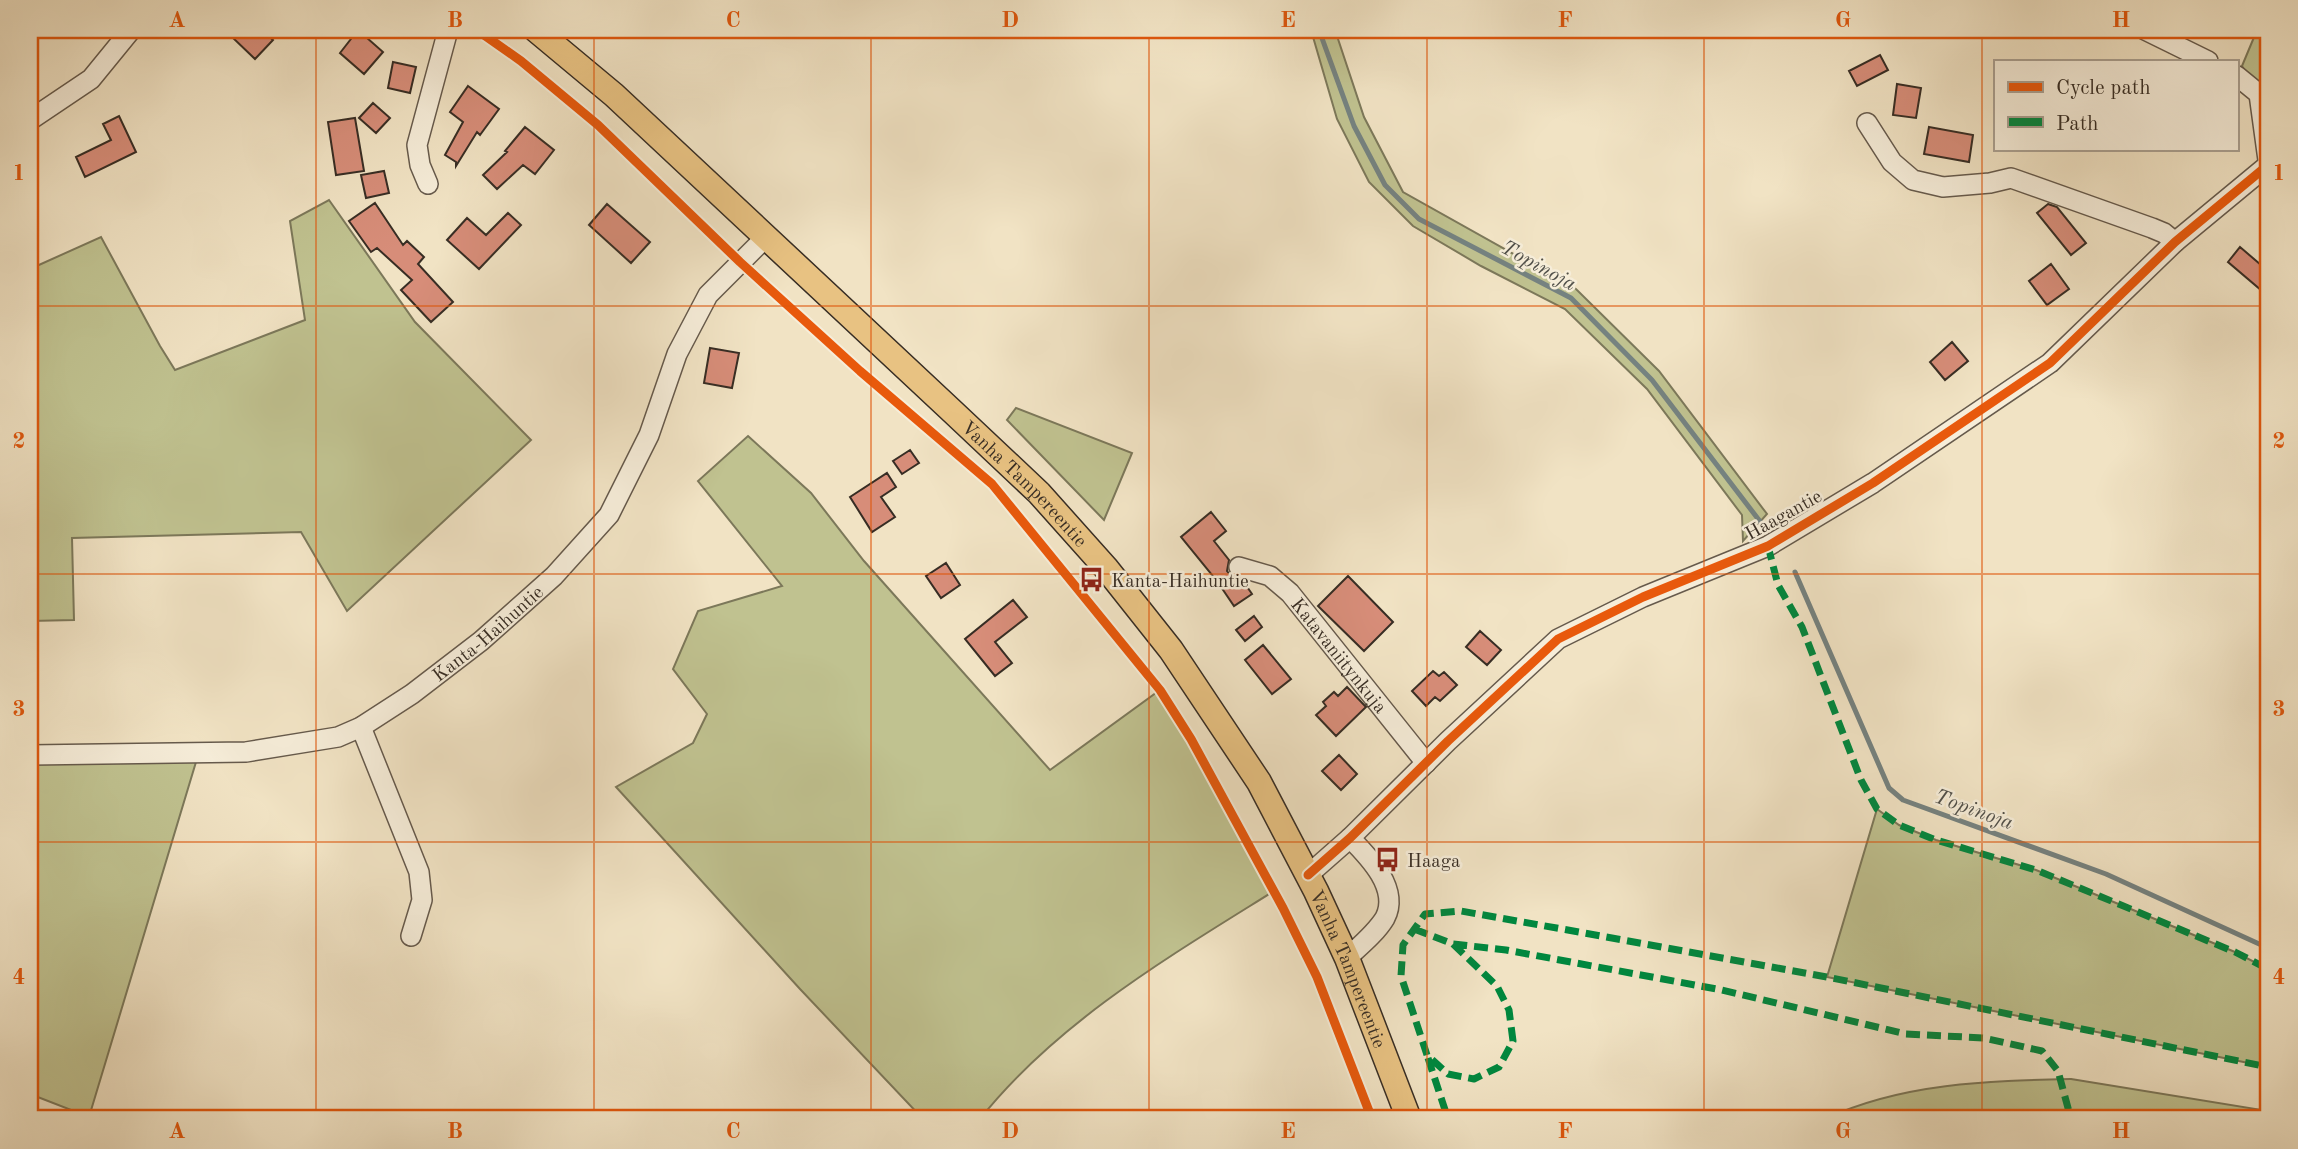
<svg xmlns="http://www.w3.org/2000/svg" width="2298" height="1149" font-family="'Old Standard TT',serif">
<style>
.green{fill:#c0c290;stroke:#7c785a;stroke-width:2}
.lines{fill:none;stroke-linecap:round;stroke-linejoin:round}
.stream{stroke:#758280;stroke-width:5}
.building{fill:#d78d79;stroke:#372d24;stroke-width:2}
.minor-casing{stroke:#665a4c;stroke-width:22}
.major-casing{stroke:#372d24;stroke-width:27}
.path{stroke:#372d24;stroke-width:3.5;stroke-dasharray:5 3.5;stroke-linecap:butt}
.minor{stroke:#f6edd9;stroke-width:19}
.major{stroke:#e8c282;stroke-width:24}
.quiet{stroke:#00873e;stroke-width:7;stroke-dasharray:14 7;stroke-linecap:butt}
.cycleway-casing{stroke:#f6edd9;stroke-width:13}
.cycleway{stroke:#e8590c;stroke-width:9}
.grid{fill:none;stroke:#df570d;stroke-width:2;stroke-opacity:0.55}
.labels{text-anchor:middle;stroke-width:5;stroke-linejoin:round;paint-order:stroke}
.street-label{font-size:19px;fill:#372d24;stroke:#f6edd9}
.poi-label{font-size:19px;fill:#372d24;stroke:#f6edd9;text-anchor:start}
.water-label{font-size:21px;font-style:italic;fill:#51504a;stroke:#f6edd9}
.neatline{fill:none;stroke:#df570d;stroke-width:2.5}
.grid-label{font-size:23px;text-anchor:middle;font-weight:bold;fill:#df570d}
</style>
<rect width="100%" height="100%" fill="#f1e3c4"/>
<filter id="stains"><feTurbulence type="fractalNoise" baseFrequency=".00286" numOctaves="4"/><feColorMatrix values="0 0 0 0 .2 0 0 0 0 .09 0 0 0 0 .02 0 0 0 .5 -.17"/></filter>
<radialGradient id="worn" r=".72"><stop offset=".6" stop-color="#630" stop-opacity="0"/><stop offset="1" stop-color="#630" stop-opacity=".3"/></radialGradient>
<path class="green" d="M1311,30H1335L1364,117L1403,192L1576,289L1659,371L1767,514L1743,541L1742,515L1647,389L1565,309L1481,266L1413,226L1369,182L1337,119Z
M2257,30H2268V160L2259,94L2242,66Z
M329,200L415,322L531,440L347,611L301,532L72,538L74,620L30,621V269L101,237L160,346L175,370L305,320L290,221Z
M1016,408L1132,453L1104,520L1007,420Z
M748,436L811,493L864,561L1050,770L1160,690L1191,739L1274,891C1170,956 1057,1022 980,1119H923L800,989L616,787L693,743L707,714L673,669L698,611L782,586L698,481Z
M199,752L89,1117L30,1094V762Z
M1877,809L1899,825L1936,840L2036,870L2235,952L2268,969V1067L1827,977Z
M2071,1079L2268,1111V1119H1825C1902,1083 1988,1081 2071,1079Z"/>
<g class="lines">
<path class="stream" d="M1319,30L1354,126L1385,185L1419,219L1571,298L1652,380L1765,528
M1795,572L1889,788L1903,800L2106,874L2268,948"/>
</g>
<path class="building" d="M238,30H262L273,40L255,59L232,37Z
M358,30L383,52L364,74L340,53Z
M1880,55L1888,70L1857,86L1849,71Z
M393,62L416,67L410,93L388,88Z
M1897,84L1921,88L1916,118L1893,115Z
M468,86L499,109L480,135L477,132L456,166V162L445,155L463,122L450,112Z
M373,103L390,118L376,133L359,118Z
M119,116L136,152L85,177L76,157L111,140L103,124Z
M355,118L364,171L336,175L328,122Z
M525,127L554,150L535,174L523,165L497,189L483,175L507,152L505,151Z
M1929,127L1973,135L1969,162L1924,154Z
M384,171L389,193L366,198L361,175Z
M375,203L403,245L407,241L424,257L418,264L453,302L431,322L401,290L412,280L377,248L371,252L349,221Z
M607,204L650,242L631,263L589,225Z
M2048,204L2057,207L2086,243L2071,255L2037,213Z
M508,213L521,225L479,269L447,240L467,218L486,235Z
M2240,247L2268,271V296L2228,262Z
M2051,264L2069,289L2047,305L2029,281Z
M1952,342L1968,361L1945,380L1930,362Z
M710,348L739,353L732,388L704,383Z
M910,450L919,463L902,474L893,461Z
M887,473L896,487L881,497L895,517L872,532L850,497Z
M1211,512L1226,531L1214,541L1229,560L1227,571L1231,576L1243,581L1252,594L1234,606L1217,581L1181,537Z
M946,563L960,585L941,598L926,576Z
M1348,576L1393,622L1364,651L1318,606Z
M1013,600L1027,617L995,642L1012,663L995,676L965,639Z
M1254,616L1262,627L1245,641L1236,630Z
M1480,631L1501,650L1487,665L1466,647Z
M1263,645L1291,679L1272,694L1245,660Z
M1433,671L1439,676L1444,672L1457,685L1440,701L1435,697L1426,706L1412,691Z
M1347,687L1366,707L1336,736L1316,715L1326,706L1323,702L1334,692L1338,696Z
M1339,755L1357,774L1341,790L1322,771Z"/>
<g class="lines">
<defs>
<g id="minor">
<path d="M2145,30L2208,61"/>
<path d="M2237,76L2259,94L2268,160"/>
<path d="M30,120L91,79L131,30"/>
<path d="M1867,123L1892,162L1913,180L1943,187L1990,183L2011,178L2152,228L2164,233L2175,242"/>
<path d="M428,184L420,165L417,145L448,30"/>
<path id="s1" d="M1239,567L1270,576L1290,593L1426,763"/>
<path d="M361,727L419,872L422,900L411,936"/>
<path id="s2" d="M30,755L246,752L338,737L361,727L412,694L481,641L554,576L609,515L649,435L677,354L708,295L765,238"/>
<path d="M1308,875L1350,838L1448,741L1558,639L1643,597L1768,546L1873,483L2050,363L2175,242L2268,165"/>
<path d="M1347,958C1360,946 1376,933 1385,918C1400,889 1369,857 1350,838"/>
</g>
<g id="major">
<path id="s3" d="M536,30L614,95L953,412L1039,493L1106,568L1171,650L1259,782L1316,891L1347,958L1409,1119"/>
</g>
</defs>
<use href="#minor" class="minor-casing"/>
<use href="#major" class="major-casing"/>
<path class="path" d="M1074,584L1085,575"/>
<use href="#minor" class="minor"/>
<use href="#major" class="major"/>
<path class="quiet" d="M1768,546L1778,585L1802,627L1861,780L1877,809L1899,825L1936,840L2036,870L2235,952L2268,969
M1414,929L1453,944L1506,950L1722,990L1906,1034L1984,1038L2042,1051L2058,1071L2071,1119
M1453,944L1497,986L1509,1010L1513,1041L1499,1067L1474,1079L1448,1074L1427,1055L1401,976L1403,945L1425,914L1461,911L1562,929L1827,977L2268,1067
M1428,1058L1448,1119"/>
<defs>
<path id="cycleway" d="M477,30L521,61L598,125L740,262L860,371L992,484L1160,690L1191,739L1283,908L1317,977L1372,1119
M1308,875L1350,838L1448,741L1558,639L1643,597L1768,546L1873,483L2050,363L2175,242L2268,165"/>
</defs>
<use href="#cycleway" class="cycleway-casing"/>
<use href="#cycleway" class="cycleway"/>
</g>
<path class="grid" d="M316,30V1119M594,30V1119M871,30V1119M1149,30V1119M1427,30V1119M1704,30V1119M1982,30V1119M30,306H2268M30,574H2268M30,842H2268"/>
<defs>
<symbol id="bus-bare" viewBox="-9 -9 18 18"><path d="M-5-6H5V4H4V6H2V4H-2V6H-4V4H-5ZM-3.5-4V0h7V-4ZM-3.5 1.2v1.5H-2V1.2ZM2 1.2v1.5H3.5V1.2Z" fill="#8f2418" stroke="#f6edd9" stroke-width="2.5" paint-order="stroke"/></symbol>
</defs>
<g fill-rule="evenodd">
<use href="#bus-bare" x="1074" y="562" width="35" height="35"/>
<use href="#bus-bare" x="1370" y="842" width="35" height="35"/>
</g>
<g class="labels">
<g class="street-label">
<text dy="7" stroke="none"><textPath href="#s3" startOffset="667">Vanha Tampereentie</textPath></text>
<text transform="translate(1783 514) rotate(-29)" y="7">Haagantie</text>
<text dy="7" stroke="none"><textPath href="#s2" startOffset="492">Kanta-Haihuntie</textPath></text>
<text dy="7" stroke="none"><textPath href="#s1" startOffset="138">Katavaniitynkuja</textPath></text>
<text dy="7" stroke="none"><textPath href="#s3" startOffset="1255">Vanha Tampereentie</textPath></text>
</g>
<g class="poi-label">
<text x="1111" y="587">Kanta-Haihuntie</text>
<text x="1407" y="867">Haaga</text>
</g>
<g class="water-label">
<text transform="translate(1539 265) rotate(29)" y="7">Topinoja</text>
<text transform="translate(1974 809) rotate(20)" y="7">Topinoja</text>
</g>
</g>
<rect width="2298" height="1149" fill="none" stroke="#f1e3c4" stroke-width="77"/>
<rect x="1994" y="60" width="245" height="91" fill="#f6edd9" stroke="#aaa091" stroke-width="2"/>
<rect x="2008" y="82" width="35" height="10" fill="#e8590c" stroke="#aaa091" stroke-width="2"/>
<text x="2056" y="94" font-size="21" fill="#372d24">Cycle path</text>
<rect x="2008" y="117" width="35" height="10" fill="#00873e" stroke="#aaa091" stroke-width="2"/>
<text x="2056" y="130" font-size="21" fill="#372d24">Path</text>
<rect x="38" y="38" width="2222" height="1072" class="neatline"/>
<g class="grid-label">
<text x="177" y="27">A</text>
<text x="455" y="27">B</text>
<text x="733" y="27">C</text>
<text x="1010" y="27">D</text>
<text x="1288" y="27">E</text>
<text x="1565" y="27">F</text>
<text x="1843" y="27">G</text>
<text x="2121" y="27">H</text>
<text x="19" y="180">1</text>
<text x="2279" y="180">1</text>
<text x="19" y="448">2</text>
<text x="2279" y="448">2</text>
<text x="19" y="716">3</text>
<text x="2279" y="716">3</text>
<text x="19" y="984">4</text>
<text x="2279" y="984">4</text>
<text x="177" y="1138">A</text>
<text x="455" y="1138">B</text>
<text x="733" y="1138">C</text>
<text x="1010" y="1138">D</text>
<text x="1288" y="1138">E</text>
<text x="1565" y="1138">F</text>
<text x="1843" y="1138">G</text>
<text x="2121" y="1138">H</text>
</g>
<rect width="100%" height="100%" filter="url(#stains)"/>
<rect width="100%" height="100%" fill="url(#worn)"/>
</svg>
